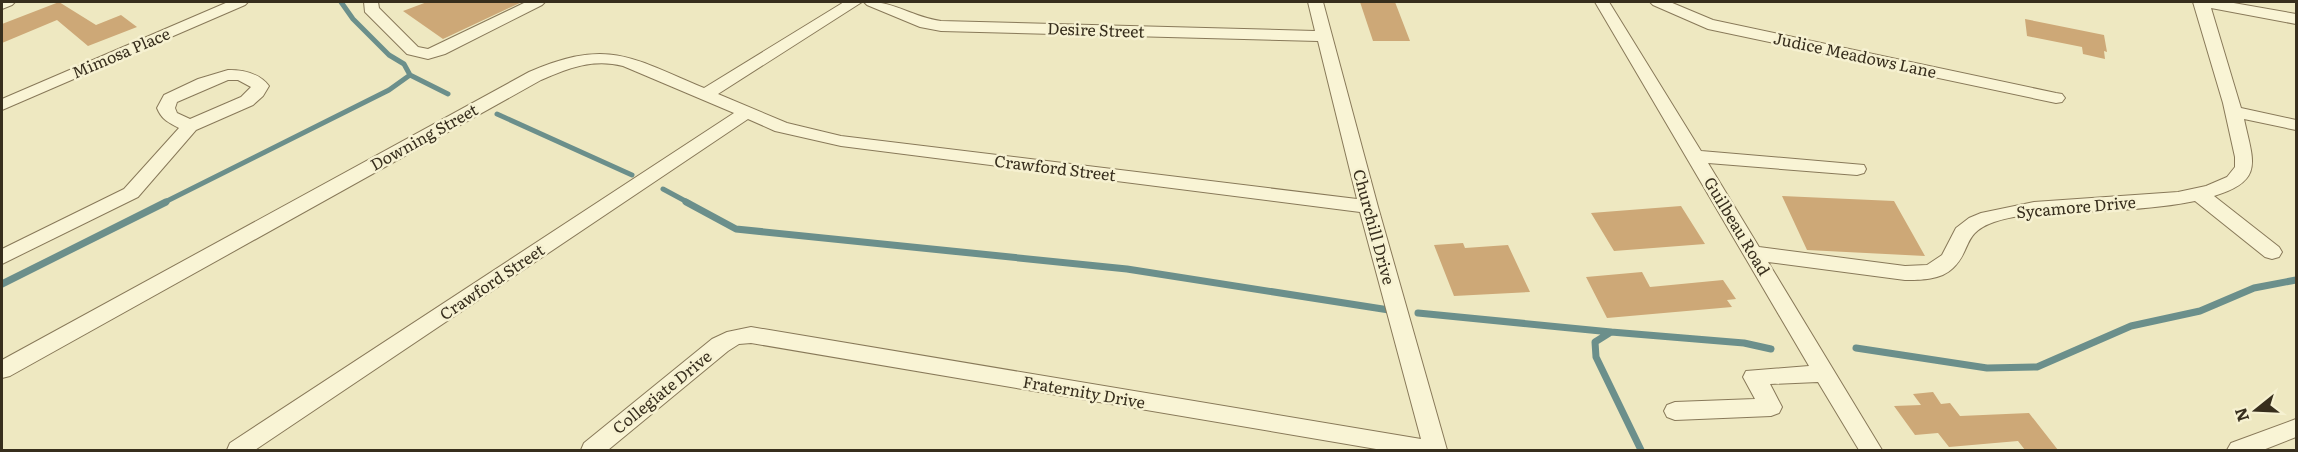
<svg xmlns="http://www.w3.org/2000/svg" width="2298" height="452" font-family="Literata,serif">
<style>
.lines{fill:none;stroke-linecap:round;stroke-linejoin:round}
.stream-far1{stroke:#6b8f8b;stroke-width:5}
.stream{stroke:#6b8f8b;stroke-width:7}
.building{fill:#cda877}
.minor-casing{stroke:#887959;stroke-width:2}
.minor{fill:#f9f4d5;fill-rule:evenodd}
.labels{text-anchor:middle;stroke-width:5;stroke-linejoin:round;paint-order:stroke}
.street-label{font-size:16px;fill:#372e1d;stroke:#f6f1d1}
</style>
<rect width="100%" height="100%" fill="#eee8c1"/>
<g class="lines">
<path class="stream-far1" d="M341,2L353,19L389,55L404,64L410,75L448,94
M497,114L632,175
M663,189L689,203
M163,203L389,90L410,75"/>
<path class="stream" d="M686,202L736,229L1127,269L1389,310
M2,284L166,202
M1418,313L1611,332
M1856,348L1987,368L2037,367L2131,326L2200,311L2254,288L2296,280
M1641,450L1596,357L1595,342L1611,332L1744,343L1771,349"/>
</g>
<path class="building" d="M59,2L96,25L121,15L137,27L88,46L57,20L2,43V24Z
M427,2H522L443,39L403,11Z
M1360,2H1395L1410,41H1373Z
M2025,19L2104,35L2107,52L2104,51L2105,59L2083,54L2082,47L2027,36Z
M1782,196L1894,201L1925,256L1807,250Z
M1681,206L1705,244L1614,251L1591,213Z
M1463,243L1465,248L1508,245L1530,292L1454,296L1434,245Z
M1642,272L1650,287L1723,280L1736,299L1727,300L1732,307L1607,318L1586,277Z
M1933,392L1941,404L1950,403L1960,416L2029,413L2058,450H2025L2018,441L1949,447L1938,433L1915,435L1894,406L1921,405L1913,394Z"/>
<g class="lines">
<defs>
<path id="minor" d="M2,2H15L12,5L2,9Z
M228,2H248L245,5L2,110V99Z
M364,2H378L379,8L418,47L428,49L526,2H545L542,5L445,54L428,59L407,54L365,12Z
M844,2H862L718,94L787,123L841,136L1357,199L1318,41L941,31L920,27L867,5L864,2C892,0 914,18 941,21L1315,31L1308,2H1323L1378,207L1447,450H1382L751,343L739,344L728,351L608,450H581L584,443L712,339L727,332L751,327L1421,439L1360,212L841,146L775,131L748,119L255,450H227L230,443L734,113L623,66C594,58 568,68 541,80L10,376L2,378V360L529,72C608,38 630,57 704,88Z
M1595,2H1609L1701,151L1864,165L1866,169L1864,173L1857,175L1708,163L1759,247L1905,266L1927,265L1942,255L1956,228L1969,218L1981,213L2034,202L2178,192L2206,186L2227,177L2235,167V157L2223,103L2193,2H2228L2296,14V24L2211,8L2241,108L2296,120V130L2244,119C2253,161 2265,181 2214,196L2279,247L2282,252L2279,257L2272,259L2265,257L2195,201C2156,209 2116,210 2076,212C2049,214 2020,213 1994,222C1962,233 1972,250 1953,268C1941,280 1921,280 1905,280L1768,262L1882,450H1859L1818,382L1770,384L1782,407L1779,413L1771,416L1675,420L1667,417L1664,411L1667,405L1675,402L1755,399L1743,377L1746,371L1809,366Z
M1650,2H1670L1713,20L2056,93L2062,94L2065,98L2062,102L2056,103L1708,29L1653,5Z
M228,70C244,70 259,73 269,86L263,96L253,105L196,130L138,197L2,264V249L124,189L179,128C168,122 162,120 157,108L164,95L198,79ZM228,80H238L251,87L241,97L190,119L177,113L175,108L177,102Z
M2296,419V437L2263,450H2227L2231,443Z"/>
</defs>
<use href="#minor" class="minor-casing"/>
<use href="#minor" class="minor"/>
</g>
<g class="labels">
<g class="street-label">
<text transform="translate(1096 30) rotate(2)" y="6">Desire Street</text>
<text transform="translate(121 53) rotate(-23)" y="6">Mimosa Place</text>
<text transform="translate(1855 55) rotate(12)" y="6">Judice Meadows Lane</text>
<text transform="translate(424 137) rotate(-29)" y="6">Downing Street</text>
<text transform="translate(1055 168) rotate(7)" y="6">Crawford Street</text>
<text transform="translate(2076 207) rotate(-5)" y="6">Sycamore Drive</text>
<text transform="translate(1737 226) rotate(59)" y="6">Guilbeau Road</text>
<text transform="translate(1374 227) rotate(75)" y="6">Churchill Drive</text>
<text transform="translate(492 282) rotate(-34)" y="6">Crawford Street</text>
<text transform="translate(662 392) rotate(-39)" y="6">Collegiate Drive</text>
<text transform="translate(1084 392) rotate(10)" y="6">Fraternity Drive</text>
</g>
</g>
<rect width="2298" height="452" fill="none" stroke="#372e1d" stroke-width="6"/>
<g transform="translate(2256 410) rotate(252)" stroke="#f6f1d1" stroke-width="4.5" paint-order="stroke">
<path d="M0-4.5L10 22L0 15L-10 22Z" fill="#372e1d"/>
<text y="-9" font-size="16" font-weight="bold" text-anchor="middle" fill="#372e1d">N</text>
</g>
</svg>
